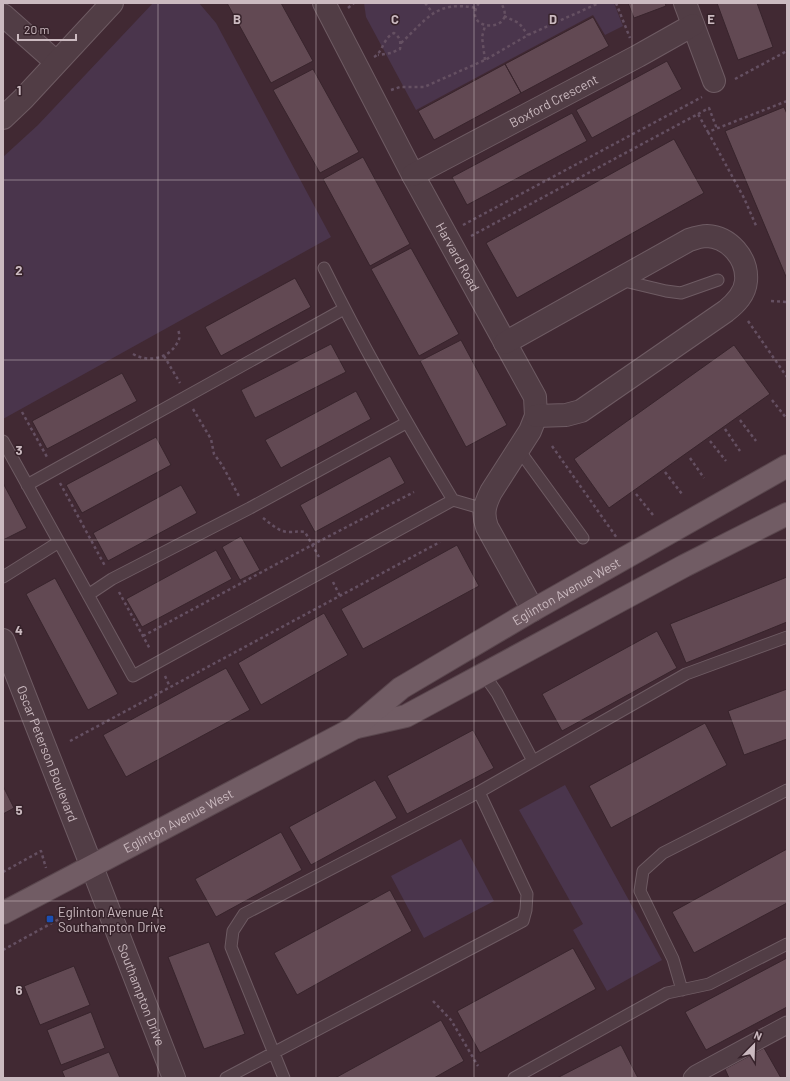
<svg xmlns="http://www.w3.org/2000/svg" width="790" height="1081" font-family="Barlow,sans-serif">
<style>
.park{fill:#4a354c}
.building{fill:#624953;stroke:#38242c}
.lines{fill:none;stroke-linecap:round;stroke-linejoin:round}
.service-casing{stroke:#6e5b63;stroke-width:13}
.pedestrian-casing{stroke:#6e5b63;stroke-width:19}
.minor-casing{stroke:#6e5b63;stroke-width:24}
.tertiary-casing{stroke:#6e5b63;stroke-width:24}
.primary-casing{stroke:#5a474e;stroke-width:24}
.path{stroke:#655062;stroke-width:2.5;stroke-dasharray:3 3;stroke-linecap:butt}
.service{stroke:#513d45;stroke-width:11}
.pedestrian{stroke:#513d45;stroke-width:17}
.minor{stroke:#513d45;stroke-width:22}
.tertiary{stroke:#513d45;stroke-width:22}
.primary{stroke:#715c64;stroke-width:22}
.grid{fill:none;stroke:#cbbac0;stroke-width:1;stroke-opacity:0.55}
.transit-dot{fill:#1a4fb4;stroke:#36222a;stroke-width:1.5}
.labels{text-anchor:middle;stroke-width:3;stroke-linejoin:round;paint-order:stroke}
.street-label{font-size:13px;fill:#cbbac0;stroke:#36222a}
.poi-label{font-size:13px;fill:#cbbac0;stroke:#36222a;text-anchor:start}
.grid-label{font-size:13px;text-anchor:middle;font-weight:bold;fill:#cbbac0;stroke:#36222a;stroke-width:3;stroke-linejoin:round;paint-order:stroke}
</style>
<rect width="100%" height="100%" fill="#412933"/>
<path class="park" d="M153,3H199L216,23L331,237L3,419V157L38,125Z
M364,3H614L623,26L605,35L593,15L416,110L366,17Z
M565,785L662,960L607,991L573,930L583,924L519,810Z
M461,839L494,901L424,938L391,876Z"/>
<path class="building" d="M227,3H281L313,61L271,83Z
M628,3H665L666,6L634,18Z
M717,3H757L773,47L738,60Z
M593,17L609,46L521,93L505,64Z
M667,61L682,89L592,138L576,110Z
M505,64L521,93L434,140L418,111Z
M313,69L359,152L320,173L273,90Z
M784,107L787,114V279L725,131Z
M572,113L587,141L467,205L452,177Z
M674,139L704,193L517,298L486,243Z
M363,157L410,244L370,266L323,179Z
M411,248L459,334L419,356L371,269Z
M295,278L311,307L221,356L205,327Z
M461,340L507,425L466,447L420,361Z
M331,344L346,372L255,418L241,390Z
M734,345L770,394L609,508L574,459Z
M122,373L137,401L47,449L32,421Z
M356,391L371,419L281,468L265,440Z
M156,437L171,465L82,513L66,485Z
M390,456L405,483L315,532L300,505Z
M3,483L27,528L3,540Z
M181,485L197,513L108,561L93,533Z
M241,536L260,570L240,580L222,547Z
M457,545L479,586L363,649L341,609Z
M216,550L232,579L142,627L126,599Z
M787,577V622L686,663L670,624Z
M55,578L118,694L88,710L26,594Z
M324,613L348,655L261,705L238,663Z
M657,631L677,668L562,731L542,694Z
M226,668L250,710L126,777L103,735Z
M787,689V739L744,755L728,711Z
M705,723L727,765L611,828L589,786Z
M473,730L494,768L407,814L387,776Z
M375,780L397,818L311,865L289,827Z
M3,786L14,808L3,814Z
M281,832L302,870L216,917L195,879Z
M787,849V903L694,953L672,912Z
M390,890L412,931L297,995L274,953Z
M209,942L245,1034L204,1049L168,957Z
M573,948L596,989L480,1053L457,1011Z
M787,958V1007L706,1050L685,1012Z
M74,966L90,1005L40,1025L24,986Z
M91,1012L105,1048L61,1065L47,1030Z
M441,1020L464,1061L434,1078H335Z
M621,1045L638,1078H557Z
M764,1048L781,1078H729L725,1069Z
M109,1052L120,1078H65L62,1071Z"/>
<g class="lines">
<defs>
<path id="service" d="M324,268C363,347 407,424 453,500L484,509
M620,280L666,291L681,293L718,280
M3,441L133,676L453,500
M519,450L583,538
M27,485L344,309
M3,577L59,542
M88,595L112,579L250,508L406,423
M483,673L497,693L533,761
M682,990L673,959L640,891L643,871L663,853L787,790
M226,1078L523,921L526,910L527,894L479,792
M284,1078L231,947L233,931L244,914L479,792L686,674L787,637
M514,1078L667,993L709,984L787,944"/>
<path id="pedestrian" d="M692,1078L696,1074L787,1025"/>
<g id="minor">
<path id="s1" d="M324,3L413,175L535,397L536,416L530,431L491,492C485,504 482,513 487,527L533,610"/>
<path d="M685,3L714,81"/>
<path d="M3,15L56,62"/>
<path id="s2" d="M413,175L638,56L693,25"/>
<path d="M505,343L689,240C695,238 701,236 707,236C729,237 748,258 746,281C745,294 736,303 726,311L581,411L566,415L536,416"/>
<path id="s3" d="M92,867L174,1078"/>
</g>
<g id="tertiary">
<path d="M3,118L23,99L112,3"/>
<path id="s4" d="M3,640L92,867"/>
</g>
<g id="primary">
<path d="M357,727L406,716L684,566L787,514"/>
<path id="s5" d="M3,913L354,728L401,688L533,610L787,466"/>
</g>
</defs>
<use href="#service" class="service-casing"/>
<use href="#pedestrian" class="pedestrian-casing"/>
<use href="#minor" class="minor-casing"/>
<use href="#tertiary" class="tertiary-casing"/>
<use href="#primary" class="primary-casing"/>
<path class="path" d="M425,3L433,13
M479,3C459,32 520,34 501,3
M616,3L630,38
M348,8L354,3
M504,16L519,23L528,35
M401,43C427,19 436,0 476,8
M374,57C383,52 383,38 394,33C400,37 401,42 400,49L391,53L378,55
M485,60L482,37L485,26
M735,79L787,51
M391,90L400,87H424L485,60L528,35L599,3
M698,114L709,108L717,129
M708,132L744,198L757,228
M463,225L702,97
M471,236L698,114L708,132L787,101
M771,301L787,302
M748,321L787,377
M133,354C147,362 166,360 176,345C177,343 179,341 179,339C180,337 179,332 178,330
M164,356L180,383
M772,400L787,419
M193,409L211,439L214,454L222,465L240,498
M22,412L47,457
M740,420L756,441
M725,429L740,451
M710,441L726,461
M552,446L617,538
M690,458L704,478
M665,472L682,494
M60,483L105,566
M636,494L653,515
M263,518C271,524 279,532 289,532C295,532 299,531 305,532L319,557
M333,582L340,596
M119,592L150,649
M143,636L312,545L414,492
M165,676L170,687
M70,741L440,542
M3,872L41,851L46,868
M3,950L61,918L58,907
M433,1001L451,1020L478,1066"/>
<use href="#service" class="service"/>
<use href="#pedestrian" class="pedestrian"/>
<use href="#minor" class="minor"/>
<use href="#tertiary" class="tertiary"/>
<use href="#primary" class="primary"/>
</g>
<path class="grid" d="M158,3V1078M316,3V1078M474,3V1078M632,3V1078M3,180H787M3,360H787M3,540H787M3,721H787M3,901H787"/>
<rect class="transit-dot" x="46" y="915" width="8" height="8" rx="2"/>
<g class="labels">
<g class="street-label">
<text dy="5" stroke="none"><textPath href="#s2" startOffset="159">Boxford Crescent</textPath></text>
<text dy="5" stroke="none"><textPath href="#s1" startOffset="287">Harvard Road</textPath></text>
<text dy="5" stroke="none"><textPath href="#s5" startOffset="650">Eglinton Avenue West</textPath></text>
<text dy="5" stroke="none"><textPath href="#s4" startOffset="122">Oscar Peterson Boulevard</textPath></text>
<text dy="5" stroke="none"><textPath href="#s5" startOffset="198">Eglinton Avenue West</textPath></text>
<text dy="5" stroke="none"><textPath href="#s3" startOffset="137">Southampton Drive</textPath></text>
</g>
<g class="poi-label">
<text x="58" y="917">Eglinton Avenue At<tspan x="58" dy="15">Southampton Drive</tspan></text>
</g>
</g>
<g class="grid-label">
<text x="237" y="24">B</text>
<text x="395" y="24">C</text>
<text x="553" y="24">D</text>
<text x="711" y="24">E</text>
<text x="19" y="95">1</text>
<text x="19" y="275">2</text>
<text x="19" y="455">3</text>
<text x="19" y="635">4</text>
<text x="19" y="815">5</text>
<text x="19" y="995">6</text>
</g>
<rect width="790" height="1081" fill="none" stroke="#cbbac0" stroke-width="8"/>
<g transform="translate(754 1045) rotate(23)" stroke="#36222a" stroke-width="3" paint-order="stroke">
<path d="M0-3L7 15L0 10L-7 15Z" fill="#cbbac0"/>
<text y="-6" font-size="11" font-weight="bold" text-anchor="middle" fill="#cbbac0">N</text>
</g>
<path d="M18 34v6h58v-6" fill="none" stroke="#cbbac0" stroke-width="2"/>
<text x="24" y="34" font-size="12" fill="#cbbac0" stroke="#36222a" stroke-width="3" paint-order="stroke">20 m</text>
</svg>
